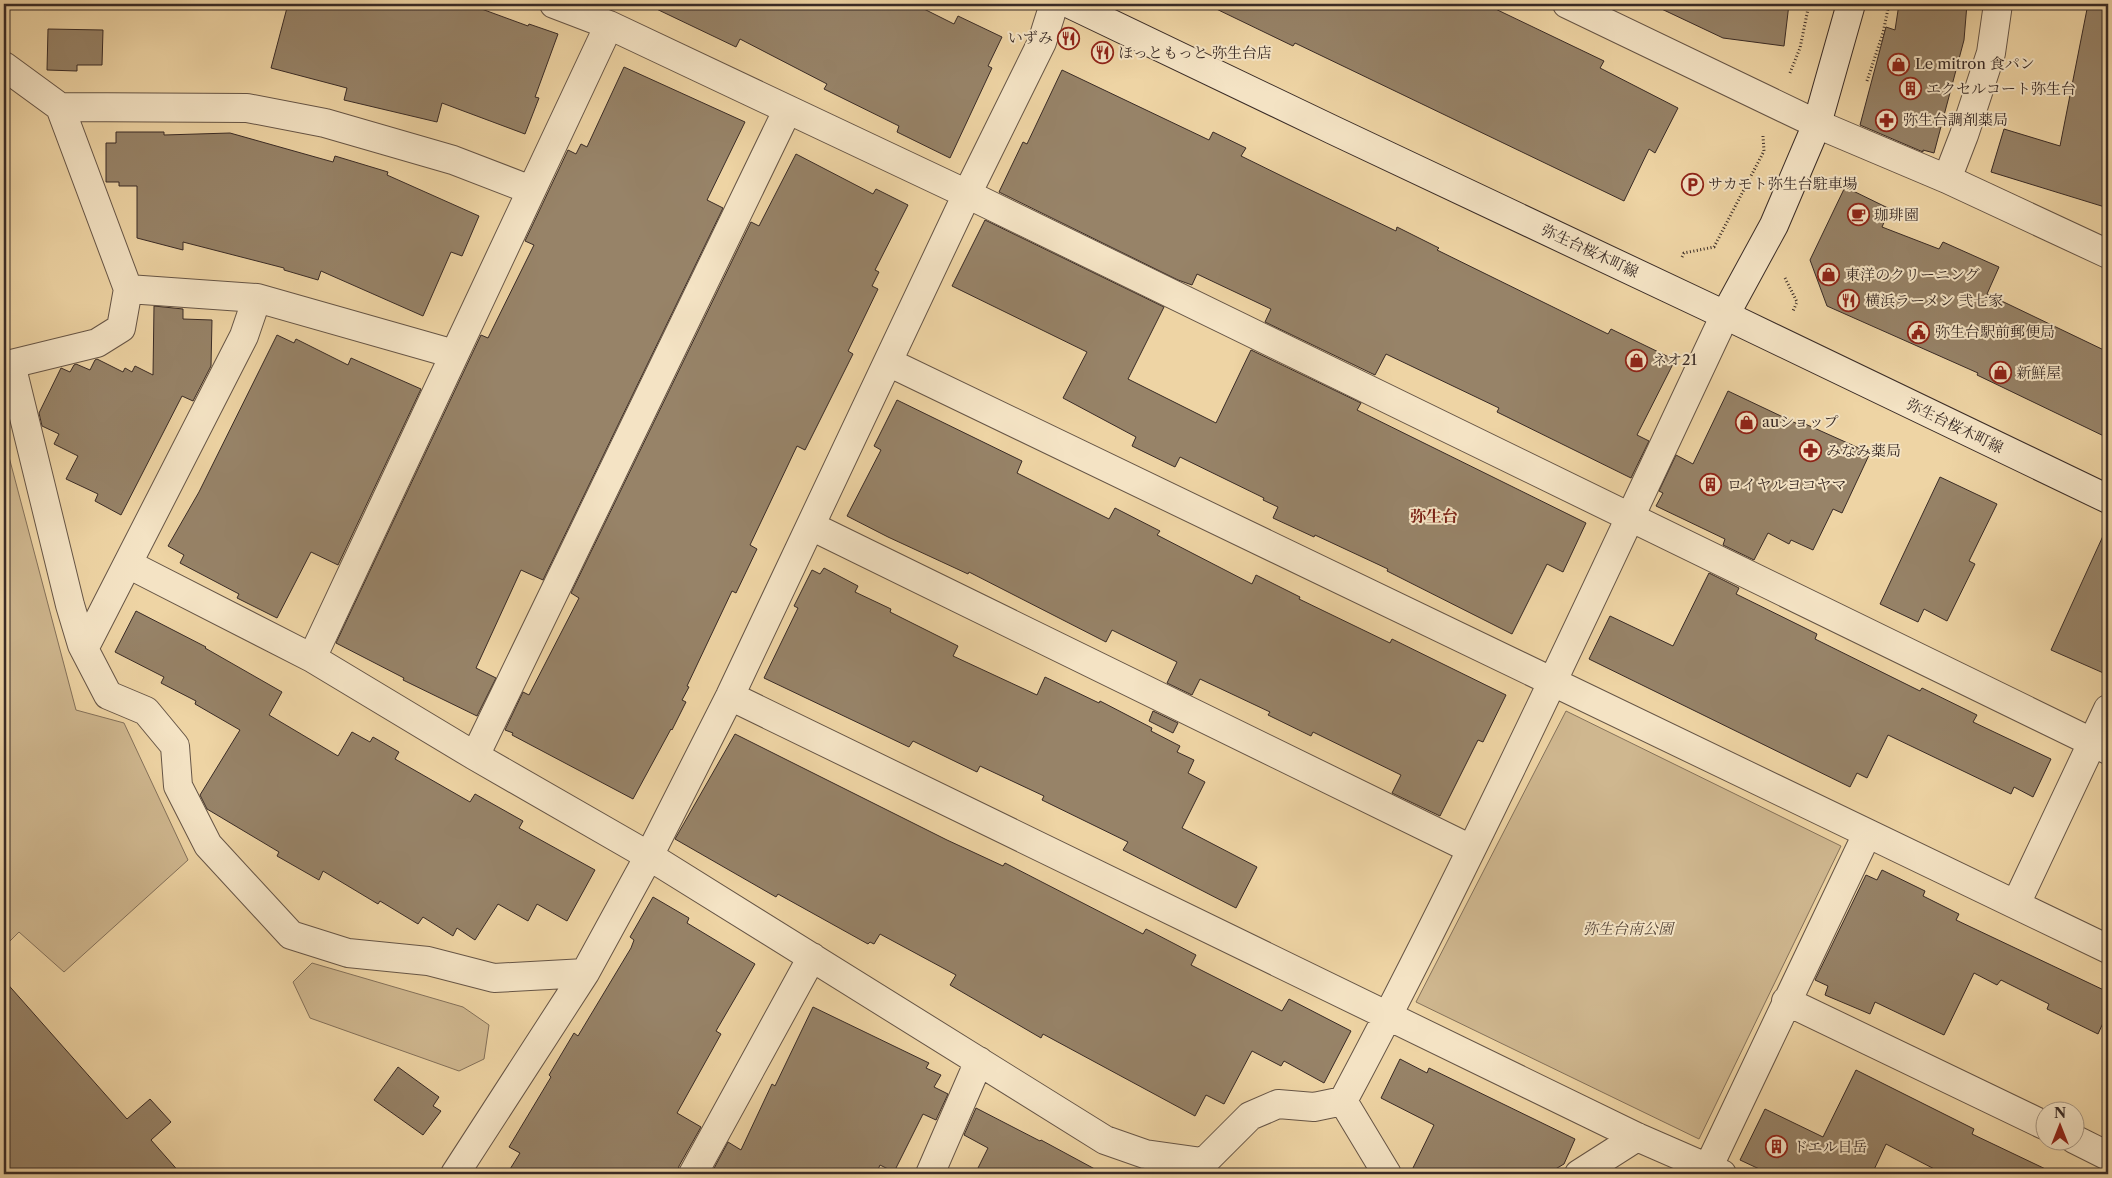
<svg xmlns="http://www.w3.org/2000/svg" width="2112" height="1178" font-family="'Libre Caslon Text','Noto Serif JP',serif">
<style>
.green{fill:#cfb78f;stroke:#84715a}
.building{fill:#978368;stroke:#392b26}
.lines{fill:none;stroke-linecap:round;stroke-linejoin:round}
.street-casing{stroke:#665546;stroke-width:30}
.secondary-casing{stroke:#392b26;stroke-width:30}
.path{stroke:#392b26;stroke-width:3;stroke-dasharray:1 2.5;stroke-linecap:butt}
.street{stroke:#f4e3c4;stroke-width:28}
.secondary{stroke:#f4e3c4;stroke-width:28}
.labels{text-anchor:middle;stroke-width:4;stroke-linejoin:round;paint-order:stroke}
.poi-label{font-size:15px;fill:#392b26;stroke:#f4e3c4;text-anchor:start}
.street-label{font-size:15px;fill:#392b26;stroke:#f4e3c4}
.park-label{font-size:15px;font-style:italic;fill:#57473b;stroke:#f4e3c4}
.neighbourhood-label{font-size:16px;font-weight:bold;fill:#7a1f14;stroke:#f4e3c4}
</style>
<rect width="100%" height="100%" fill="#eed4a4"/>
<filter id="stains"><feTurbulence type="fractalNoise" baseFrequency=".004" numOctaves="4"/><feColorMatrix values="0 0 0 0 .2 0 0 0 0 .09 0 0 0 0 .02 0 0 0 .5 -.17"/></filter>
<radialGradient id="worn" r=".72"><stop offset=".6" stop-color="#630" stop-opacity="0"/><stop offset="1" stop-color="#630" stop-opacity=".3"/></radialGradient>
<path class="green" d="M4,438L76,710L124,723L188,860L64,972L19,932L4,947Z
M1566,711L1841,846L1699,1139L1416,1002Z
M312,963L463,1007L489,1025L484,1059L459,1071L310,1018L293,982Z"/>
<path class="building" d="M288,4H468L528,26L529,24L558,34L535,97L539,98L525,134L442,103L437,122L344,100L347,88L271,68Z
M646,4H914L954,24L958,16L1002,37L988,66L992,68L950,158L897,132L899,126L824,89L827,84L740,39L736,47Z
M1206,4H1485L1604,61L1600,68L1678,108L1655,153L1649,149L1624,201L1295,43L1293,46Z
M1651,4H1789L1784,46L1723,38Z
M1899,4H1967L1964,40L1934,153L1923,150V152L1860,125L1886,27L1895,30Z
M2088,4H2108V208L1991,172L2004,129L2060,146Z
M48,29L103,30L102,65H77V71L47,70Z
M624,67L745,122L707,200L723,208L543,580L521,570L476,668L496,678L477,716L403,680L404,678L336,643L481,335L488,338L534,245L525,241L568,150L576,154L581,144L587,147Z
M1062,70L1209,140L1213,132L1246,148L1241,156L1296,183L1396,231L1397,227L1439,248L1437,250L1608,334L1611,329L1675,360L1637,435L1649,441L1631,478L1497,412L1499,408L1386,354L1375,375L1265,322L1271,309L1197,274L1192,285L1178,280L999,192L1023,142L1027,144Z
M116,132H164V135L230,133L333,162L335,156L388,172L387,175L479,216L462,256L451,252L423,316L321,271L318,280L284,270V268L183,242V250L137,238V186H119V182H106V143H116Z
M796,154L873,194L876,189L908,205L875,270L879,272L872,286L878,289L848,351L853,354L805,450L797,446L750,545L757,549L736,593L732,591L687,686L689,687L682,700L686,702L672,730L671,729L633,799L512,735L513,733L505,730L523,692L529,695L579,598L571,593L751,222L759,226Z
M1845,187L1890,209L1882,227L1939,249L1943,242L1999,267L1987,294L2108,352V438L1977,375L1978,373L1827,306L1810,260Z
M985,220L1164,307L1128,379L1216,423L1251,350L1361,403L1357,410L1586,523L1563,572L1547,564L1512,634L1387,571L1388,569L1315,535L1314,537L1273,518L1278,507L1263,500L1264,498L1180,457L1175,467L1132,446L1136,437L1063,398L1087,352L952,286Z
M154,306L183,309V319L212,320L211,366L193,401L182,396L121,515L95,501L98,494L66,479L78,456L54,444L59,434L42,426L39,413L61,368L70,372L74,365L76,364L90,370L95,360L97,359L123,372L125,368L132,372L135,366L153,375Z
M277,335L294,343L296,339L348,365L351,358L421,389L338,565L311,552L277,618L237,598L239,594L180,563L184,555L168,546L199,492Z
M1728,391L1802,426L1803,423L1870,453L1842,513L1833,509L1813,550L1791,540L1789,544L1768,533L1754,560L1723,545L1725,539L1656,506L1663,493L1659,491L1676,455L1693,464Z
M897,400L1022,461L1017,473L1109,519L1115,508L1160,531L1157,535L1252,584L1256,575L1300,597L1299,599L1390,643L1392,639L1506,695L1483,742L1478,740L1440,816L1392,793L1401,775L1313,732L1311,736L1268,715L1270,712L1200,679L1192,695L1167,683L1177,662L1112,630L1106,642L969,572L968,574L888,537L847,516L881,450L874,446Z
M1940,477L1997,504L1969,561L1975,564L1947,621L1924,609L1918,622L1880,604Z
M2108,525V675L2051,650Z
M824,568L858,586L855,592L891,609L890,612L958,646L953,656L1037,695L1045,677L1099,703L1100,701L1152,728L1151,731L1180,746L1177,752L1194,760L1188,773L1205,782L1182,828L1257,867L1236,908L1123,850L1128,842L1042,800L1044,796L980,766L977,772L913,741L909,747L764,678L798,608L794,606L812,570L820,574Z
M1709,573L1739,588L1736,594L1817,634L1815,639L1920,691L1922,688L1977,715L1973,722L2051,759L2033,797L2014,787L2011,794L1888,735L1867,778L1857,773L1850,787L1589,659L1610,616L1673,646Z
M136,611L206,647L205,648L282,692L269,715L338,756L352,732L370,742L373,737L399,752L395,759L470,802L475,794L523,821L519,828L595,870L567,921L537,904L528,921L498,904L475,940L457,928L453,936L423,917L418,924L380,901L378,904L323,871L319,880L277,856L279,852L207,809L200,795L240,730L195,704L196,701L161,683L164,677L115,652Z
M1153,711L1178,723L1173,733L1149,721Z
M735,734L947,840L1003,866L1005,863L1143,934L1146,929L1196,955L1191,965L1282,1011L1289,999L1351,1031L1324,1083L1284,1061L1281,1066L1252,1051L1224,1104L1206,1095L1195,1116L1043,1034L1041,1038L950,985L956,975L880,934L874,944L870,942L868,944L778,894L776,897L675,839Z
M1882,870L1925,891L1923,896L1959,914L1956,920L2108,992V1012L2098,1034L2047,1009L2049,1004L2001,980L1997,985L1974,973L1944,1035L1875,1002L1870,1014L1825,995L1828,986L1815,980L1866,875L1877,880Z
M653,897L689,918L687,923L755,964L716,1031L721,1034L677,1113L701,1127L679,1166L677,1174H507L520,1153L509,1147L551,1077L549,1075L574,1033L578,1036L631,948L634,940L630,937Z
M4,980L127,1119L150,1099L171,1122L151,1140L181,1174H4Z
M813,1007L929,1063L926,1068L941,1075L934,1087L948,1094L936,1120L923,1114L894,1172L880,1165L876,1174H711L728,1142L741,1150L772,1084L775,1086Z
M1400,1059L1427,1073L1429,1068L1575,1139L1564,1164L1547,1174H1410L1434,1125L1381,1098Z
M398,1067L439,1097L433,1106L441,1111L423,1135L374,1100Z
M1856,1070L1974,1129L1972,1134L2056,1174H1944L1886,1144L1872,1174H1770L1740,1160L1765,1109L1823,1137Z
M976,1108L1040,1141L1041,1140L1104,1174H975L988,1148L964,1135Z"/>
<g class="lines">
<defs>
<path id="street" d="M554,4L609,25L967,194L2108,750
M1567,4L1817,124L1947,179L2108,254
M609,25L312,658L475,756L649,856L1105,1140L1145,1154L1202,1162
M4,66L60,107L128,289L121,328L97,343L11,364L70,605L82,645L108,695L146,711L175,746L178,786L208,845L291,935L348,953L428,961L494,978L585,973
M60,107L247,108L325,123L453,160L531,190
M1947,179L1964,135L1991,53L1998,4
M128,289L257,298L454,354
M888,362L2108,949
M811,526L1471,849
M128,564L312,658
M84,649L244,336L257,298
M730,696L1637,1137L1722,1174
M475,756L787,111
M2016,904L2108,709
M1786,1001L2044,1125
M1343,1101L1387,1174
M2074,1139L2108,1156
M1708,1168L1867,834
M455,1174L585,973L649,856L730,696L967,194L1042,42L1054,4
M693,1174L812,957
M930,1174L979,1061
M1192,1174L1250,1116L1278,1104L1314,1107L1343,1101C1480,844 1601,578 1725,315
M1579,1174L1637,1137"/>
<path id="secondary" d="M1070,4L1333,130L1725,315L2108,499
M1725,315L1774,225L1817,124L1851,4"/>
</defs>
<use href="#street" class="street-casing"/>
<use href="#secondary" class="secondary-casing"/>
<path class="path" d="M1790,73L1800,48L1809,4
M1867,81L1883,33L1889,4
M1682,257L1684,253L1714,247L1764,151L1763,136
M1785,278L1797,302L1793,311"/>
<use href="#street" class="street"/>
<use href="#secondary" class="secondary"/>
</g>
<defs>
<symbol id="restaurant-ring" viewBox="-11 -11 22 22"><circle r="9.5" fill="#f4e3c4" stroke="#8f2418" stroke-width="1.5"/><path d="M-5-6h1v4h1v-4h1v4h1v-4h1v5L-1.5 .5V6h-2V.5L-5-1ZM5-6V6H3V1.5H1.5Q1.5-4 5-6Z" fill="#8f2418"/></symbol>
<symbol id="shop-ring" viewBox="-11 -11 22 22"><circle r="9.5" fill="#f4e3c4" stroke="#8f2418" stroke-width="1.5"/><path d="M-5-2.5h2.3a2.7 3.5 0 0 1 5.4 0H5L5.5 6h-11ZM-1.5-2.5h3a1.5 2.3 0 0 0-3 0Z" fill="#8f2418"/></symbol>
<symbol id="building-ring" viewBox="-11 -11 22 22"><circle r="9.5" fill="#f4e3c4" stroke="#8f2418" stroke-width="1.5"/><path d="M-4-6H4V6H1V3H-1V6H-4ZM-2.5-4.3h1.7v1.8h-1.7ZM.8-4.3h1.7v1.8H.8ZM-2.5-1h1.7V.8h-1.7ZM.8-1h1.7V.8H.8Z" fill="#8f2418"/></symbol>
<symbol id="pharmacy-ring" viewBox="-11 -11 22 22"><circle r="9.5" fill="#f4e3c4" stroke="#8f2418" stroke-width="1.5"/><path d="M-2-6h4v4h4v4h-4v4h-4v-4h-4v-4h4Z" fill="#8f2418"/></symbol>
<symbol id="parking-ring" viewBox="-11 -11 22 22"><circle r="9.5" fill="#f4e3c4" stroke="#8f2418" stroke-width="1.5"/><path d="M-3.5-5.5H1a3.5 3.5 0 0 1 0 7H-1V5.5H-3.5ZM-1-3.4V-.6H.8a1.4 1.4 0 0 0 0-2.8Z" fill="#8f2418"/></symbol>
<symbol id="cafe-ring" viewBox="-11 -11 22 22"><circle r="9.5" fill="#f4e3c4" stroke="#8f2418" stroke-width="1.5"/><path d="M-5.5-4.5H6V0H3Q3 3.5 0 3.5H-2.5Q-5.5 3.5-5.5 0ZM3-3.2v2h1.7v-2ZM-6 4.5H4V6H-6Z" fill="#8f2418"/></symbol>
<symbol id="civic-ring" viewBox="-11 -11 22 22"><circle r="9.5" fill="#f4e3c4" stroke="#8f2418" stroke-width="1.5"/><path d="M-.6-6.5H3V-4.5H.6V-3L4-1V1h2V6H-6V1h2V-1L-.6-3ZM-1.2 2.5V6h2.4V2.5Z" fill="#8f2418"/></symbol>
</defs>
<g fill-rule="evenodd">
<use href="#restaurant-ring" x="1056" y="26" width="25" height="25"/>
<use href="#restaurant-ring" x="1090" y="40" width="25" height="25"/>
<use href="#shop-ring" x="1886" y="52" width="25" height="25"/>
<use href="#building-ring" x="1898" y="76" width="25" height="25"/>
<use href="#pharmacy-ring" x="1874" y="108" width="25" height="25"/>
<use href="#parking-ring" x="1680" y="172" width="25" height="25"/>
<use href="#cafe-ring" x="1846" y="202" width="25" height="25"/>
<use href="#shop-ring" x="1816" y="262" width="25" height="25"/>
<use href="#restaurant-ring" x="1836" y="288" width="25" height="25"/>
<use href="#civic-ring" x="1906" y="320" width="25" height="25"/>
<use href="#shop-ring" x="1624" y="348" width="25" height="25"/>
<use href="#shop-ring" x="1988" y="360" width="25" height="25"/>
<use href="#shop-ring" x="1734" y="410" width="25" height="25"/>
<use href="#pharmacy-ring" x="1798" y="438" width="25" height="25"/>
<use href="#building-ring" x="1698" y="472" width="25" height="25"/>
<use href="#building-ring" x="1764" y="1134" width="25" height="25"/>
</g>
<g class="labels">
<g class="poi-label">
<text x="1053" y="43" text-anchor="end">いずみ</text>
<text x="1118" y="58">ほっともっと 弥生台店</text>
<text x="1915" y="69">Le mitron 食パン</text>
<text x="1926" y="94">エクセルコート弥生台</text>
<text x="1903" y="125">弥生台調剤薬局</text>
<text x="1708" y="189">サカモト弥生台駐車場</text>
<text x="1874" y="220">珈琲園</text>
<text x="1845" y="280">東洋のクリーニング</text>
<text x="1865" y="306">横浜ラーメン 弐七家</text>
<text x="1935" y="337">弥生台駅前郵便局</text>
<text x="1652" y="365">ネオ21</text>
<text x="2016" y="378">新鮮屋</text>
<text x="1762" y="427">auショップ</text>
<text x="1826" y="456">みなみ薬局</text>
<text x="1727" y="490">ロイヤルヨコヤマ</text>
<text x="1793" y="1152">ドエル日岳</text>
</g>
<g class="street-label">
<text transform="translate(1590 251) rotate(25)" y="5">弥生台桜木町線</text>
<text transform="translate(1955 426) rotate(26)" y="5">弥生台桜木町線</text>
</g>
<g class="park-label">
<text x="1628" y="934">弥生台南公園</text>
</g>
<g class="neighbourhood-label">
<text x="1434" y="522">弥生台</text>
</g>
</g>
<rect width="2112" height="1178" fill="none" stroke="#eed4a4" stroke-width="20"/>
<rect x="5" y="5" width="2102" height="1168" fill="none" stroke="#392b26" stroke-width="2.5"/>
<rect x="10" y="10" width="2092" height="1158" fill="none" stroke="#392b26"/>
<g transform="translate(2060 1126)"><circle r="24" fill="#f4e3c4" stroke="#a99985"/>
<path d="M0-4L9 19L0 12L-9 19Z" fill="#8f2418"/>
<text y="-8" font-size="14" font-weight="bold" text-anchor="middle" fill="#392b26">N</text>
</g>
<rect width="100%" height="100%" filter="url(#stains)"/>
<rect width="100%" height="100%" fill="url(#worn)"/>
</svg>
